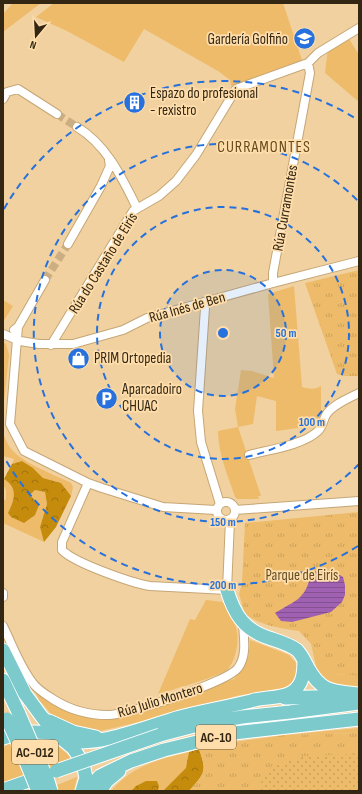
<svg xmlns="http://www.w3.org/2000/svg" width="362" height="794" font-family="'Sofia Sans Condensed',sans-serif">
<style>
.grass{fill:#edbb69}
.forest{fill:url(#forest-crowns)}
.park{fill:url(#park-tufts)}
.garden{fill:url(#garden-dots)}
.water{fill:url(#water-rules)}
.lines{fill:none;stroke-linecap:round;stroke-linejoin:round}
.street-tunnel{stroke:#cbaf83;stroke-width:8;stroke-dasharray:8 4;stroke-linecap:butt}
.street-casing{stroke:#c5a676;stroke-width:10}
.primary-casing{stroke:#fff;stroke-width:15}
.street{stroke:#fff;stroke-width:8}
.primary{stroke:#7ccacc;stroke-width:13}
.primary-bridge-casing{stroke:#fff;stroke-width:15;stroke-linecap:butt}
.primary-bridge{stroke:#7ccacc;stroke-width:13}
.ring{fill:none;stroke:#2671dd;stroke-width:2;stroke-dasharray:7 5}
.labels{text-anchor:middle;stroke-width:3.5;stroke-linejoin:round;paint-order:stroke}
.shield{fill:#ffdeac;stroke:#705e41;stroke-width:1}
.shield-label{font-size:14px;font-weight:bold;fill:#332713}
.poi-label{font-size:15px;fill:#332713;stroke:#ffdeac;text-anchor:start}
.street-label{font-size:15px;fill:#332713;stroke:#ffdeac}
.park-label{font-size:15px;fill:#644c22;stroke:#ffdeac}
.neighbourhood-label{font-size:16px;letter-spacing:1px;fill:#664a1a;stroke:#ffdeac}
.centre{fill:#2671dd;stroke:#ffdeac;stroke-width:2}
.ring-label{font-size:12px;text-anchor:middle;font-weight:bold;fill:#2671dd;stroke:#ffdeac;stroke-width:3.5;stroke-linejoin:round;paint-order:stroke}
</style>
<defs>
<pattern id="forest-crowns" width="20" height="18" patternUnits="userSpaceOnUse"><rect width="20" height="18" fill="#c48b0d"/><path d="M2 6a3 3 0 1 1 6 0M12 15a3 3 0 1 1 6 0" fill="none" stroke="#a0720c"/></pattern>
<pattern id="park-tufts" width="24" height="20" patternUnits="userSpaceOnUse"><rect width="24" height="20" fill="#edbb69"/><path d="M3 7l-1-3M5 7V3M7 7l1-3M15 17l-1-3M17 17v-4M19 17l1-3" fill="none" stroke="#cca15a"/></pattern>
<pattern id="garden-dots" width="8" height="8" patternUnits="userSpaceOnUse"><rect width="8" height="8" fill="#edbb69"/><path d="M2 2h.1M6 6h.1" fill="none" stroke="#cca15a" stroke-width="1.8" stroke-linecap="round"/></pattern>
<pattern id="water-rules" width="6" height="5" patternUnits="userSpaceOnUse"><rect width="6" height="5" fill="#a161b3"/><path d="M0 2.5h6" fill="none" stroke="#845090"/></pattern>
</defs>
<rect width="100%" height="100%" fill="#f1d19f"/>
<path class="grass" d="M13,3H41L3,32V14Z
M54,3H283L302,60L263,75L231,86L230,80L218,71L144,29L124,62L67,31L36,17Z
M348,37L359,55V102L325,73L328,48Z
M294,286L302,387C309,389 314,390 321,386V410L325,411L315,431L313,426L276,431V401L257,396L253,424L238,427L261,496H258L259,499H237L235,497C228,476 218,453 218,431L238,427L235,409L241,370L252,371L274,378L268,294Z
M3,300L13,306L3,322Z
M3,342L6,344L9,355L3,411Z
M3,430C4,438 8,446 14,452C24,463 57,476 71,483L73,487L71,496L61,483L43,478L33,468L22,461L12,464L14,459L3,456Z
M4,479C18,488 15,499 9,513L11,517L35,490L45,492L47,504L40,527L44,542L3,523V501L6,499V490L3,485Z
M206,600L223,602C227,610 232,617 235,624C240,638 237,658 228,669C221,676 171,690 158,694L190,619L195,620Z
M250,640L289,655L296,663L298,671L294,681L288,687L276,692L240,695L152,719L100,731L86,729L69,724L53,716L39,700L34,689L49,702L86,716L106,719H115L149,709L234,679C248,664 249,659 250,640Z
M311,644L323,657L333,674L359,676V688L328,684L318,675Z
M359,728V733L284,735Z
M38,740C53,741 62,748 72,759L50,767Z
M11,743L25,776L3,784V749L5,746Z
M189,752L187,768L163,791L158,790L157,781C146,781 139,783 131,791H111C134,765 157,760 189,752Z
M77,777L74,791H59L57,785Z"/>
<path class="forest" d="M22,461L33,468L43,478L61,483L71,496L56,527L44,542L40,527L47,504L45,492L35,490L30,495L39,505L35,515L24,523L11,517L8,513C15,499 18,488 4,479L12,464Z
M199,749C207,772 205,773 189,791H163L186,768L189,752Z
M146,781H157L159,786L158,790L160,791H131L136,786Z"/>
<path class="park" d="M359,270V376H344L337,374L305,283Z
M359,512V676L333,674L329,672L323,657L299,631C280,628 262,626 245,614L239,594L242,583L245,523Z
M359,733V791H189C205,773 207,772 199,749L241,741L284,735Z"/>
<path class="garden" d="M359,754V791H260V785L269,767L304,756Z"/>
<path class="water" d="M324,570L335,572L343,577L345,585V595L342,602L331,612L292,622L281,621L275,613C296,600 305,600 311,574L316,571Z"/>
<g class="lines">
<path class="street-tunnel" d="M57,114L77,127
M45,280L68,244"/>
<defs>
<path id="street" d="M3,99L7,92L18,89L57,114
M77,127C107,145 122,178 137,208
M68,244L101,186L110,166L109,160
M273,283V273L310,73L308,63
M204,302L205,308L198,411L201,442L220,504
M18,327L10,424L24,451L88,483L102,488L163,507L216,510
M14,330L18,327L45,280
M3,334L20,341L39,344H73L123,330L147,318L273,283L359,261
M51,345L133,211L159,196L176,181L196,155L236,89L308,63L318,53L359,28
M249,455C268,450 304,445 318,431C323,426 323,420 326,415C332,405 349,398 359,393
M88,483L62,542V550C74,563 132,583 150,586L227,590L230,520
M217 511a9 9 0 1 1 18 0a9 9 0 1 1-18 0Z
M235,510L359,501
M3,593V597
M3,626C12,644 19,665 32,682C37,690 48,696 56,701C71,710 90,715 108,715C127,715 228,682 238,668C247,656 244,639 243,624"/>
<path id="primary" d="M227,590C234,614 244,630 269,638C278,641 289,644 297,650C302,655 305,662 308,668C322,693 333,691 359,694
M3,650L25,694L42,717L56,734L73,748L83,763L86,778L82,791
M3,680L19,714
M285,698L339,696
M49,721L73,732L96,737
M160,735L202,724L242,717L290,712L359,703
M3,738C24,731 35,731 56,734
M65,741C100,747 145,727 180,717C203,711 227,707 251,701C262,697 282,699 292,692C303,685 304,673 304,660
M3,790L43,776
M86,791L100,776L131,761L164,750L234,733L359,719
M100,791L107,781L119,771"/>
</defs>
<use href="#street" class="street-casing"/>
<use href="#primary" class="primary-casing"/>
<use href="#street" class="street"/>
<use href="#primary" class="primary"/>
<defs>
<path id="primary-bridge" d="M19,714L48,781L51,791
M7,719L22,752L38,791
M56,771L160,735"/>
</defs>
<use href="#primary-bridge" class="primary-bridge-casing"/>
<use href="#primary-bridge" class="primary-bridge"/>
</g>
<circle cx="223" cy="333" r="63" fill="#2671dd" fill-opacity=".12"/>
<g class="ring">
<circle cx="223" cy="333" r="63"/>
<circle cx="223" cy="333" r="126"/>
<path d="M359 464A189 189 0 1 1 359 202"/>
<path d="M358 546A252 252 0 0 1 4 457M4 209A252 252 0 0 1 358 120"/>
</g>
<defs>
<symbol id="school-disc" viewBox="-11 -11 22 22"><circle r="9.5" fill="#2671dd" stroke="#ffdeac"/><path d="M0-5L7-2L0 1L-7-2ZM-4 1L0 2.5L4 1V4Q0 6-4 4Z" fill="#fff"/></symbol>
<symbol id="building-disc" viewBox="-11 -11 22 22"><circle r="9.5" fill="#2671dd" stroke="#ffdeac"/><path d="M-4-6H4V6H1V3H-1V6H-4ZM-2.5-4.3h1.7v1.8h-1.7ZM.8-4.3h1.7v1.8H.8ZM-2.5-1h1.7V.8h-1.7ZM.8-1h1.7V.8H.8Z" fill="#fff"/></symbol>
<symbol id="shop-disc" viewBox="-11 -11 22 22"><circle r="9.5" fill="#2671dd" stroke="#ffdeac"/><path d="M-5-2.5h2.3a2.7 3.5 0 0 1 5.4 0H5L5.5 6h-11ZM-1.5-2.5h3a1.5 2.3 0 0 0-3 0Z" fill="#fff"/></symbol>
<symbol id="parking-disc" viewBox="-11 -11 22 22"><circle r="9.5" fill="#2671dd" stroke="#ffdeac"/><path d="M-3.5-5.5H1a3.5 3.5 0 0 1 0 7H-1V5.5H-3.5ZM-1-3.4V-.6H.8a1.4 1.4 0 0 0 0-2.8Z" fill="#fff"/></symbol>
</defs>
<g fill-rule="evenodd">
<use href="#school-disc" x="292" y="26" width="25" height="25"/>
<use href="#building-disc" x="122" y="90" width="25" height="25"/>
<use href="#shop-disc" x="66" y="346" width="25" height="25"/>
<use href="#parking-disc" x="94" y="386" width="25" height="25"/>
</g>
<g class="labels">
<g class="shield">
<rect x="196" y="725" width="40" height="24" rx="3"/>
<rect x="12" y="740" width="46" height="24" rx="3"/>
</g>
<g class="shield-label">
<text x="216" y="742">AC-10</text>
<text x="35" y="757">AC-012</text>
</g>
<g class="poi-label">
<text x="288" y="44" text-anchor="end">Gardería Golfiño</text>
<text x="150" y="98">Espazo do profesional<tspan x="150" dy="17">- rexistro</tspan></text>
<text x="94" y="363">PRIM Ortopedia</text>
<text x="122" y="394">Aparcadoiro<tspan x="122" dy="17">CHUAC</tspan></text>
</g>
<g class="street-label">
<text transform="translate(285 208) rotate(-80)" y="5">Rúa Curramontes</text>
<text transform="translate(103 263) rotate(-58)" y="5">Rúa do Castaño de Eirís</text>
<text transform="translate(187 307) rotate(-16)" y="5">Rúa Inés de Ben</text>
<text transform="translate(160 700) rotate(-17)" y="5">Rúa Julio Montero</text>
</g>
<g class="park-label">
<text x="302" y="580">Parque de Eirís</text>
</g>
<g class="neighbourhood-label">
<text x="264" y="152">CURRAMONTES</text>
</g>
</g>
<circle cx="223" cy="333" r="6" class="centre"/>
<g class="ring-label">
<text x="286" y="337">50 m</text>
<text x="312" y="426">100 m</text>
<text x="223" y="526">150 m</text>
<text x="223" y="589">200 m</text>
</g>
<rect width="362" height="794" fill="none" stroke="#332713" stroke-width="8"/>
<g transform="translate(36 36) rotate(198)" stroke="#ffdeac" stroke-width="3" paint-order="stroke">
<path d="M0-3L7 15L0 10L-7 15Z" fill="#332713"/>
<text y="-6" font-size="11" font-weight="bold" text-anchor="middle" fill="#332713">N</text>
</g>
</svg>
